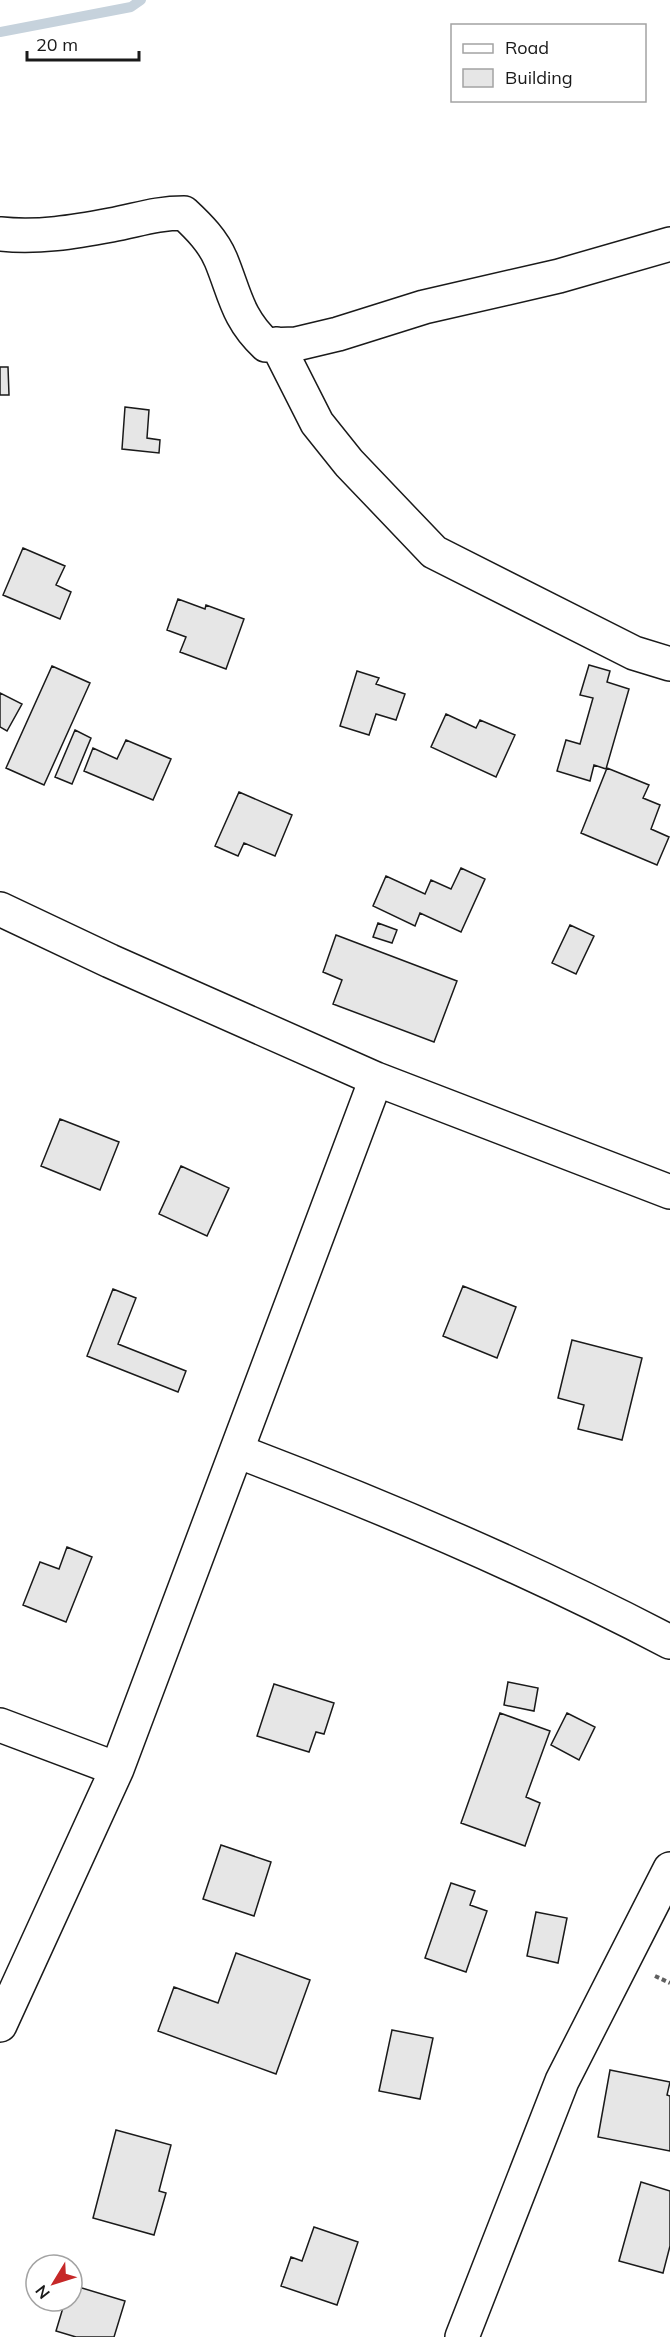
<svg xmlns="http://www.w3.org/2000/svg" width="670" height="2337" font-family="Mulish,sans-serif">
<style>
.lines{fill:none;stroke-linecap:round;stroke-linejoin:round}
.stream{stroke:#c6d2dc;stroke-width:10}
.building{fill:#e6e6e6;stroke:#1a1a1a;stroke-width:1.5}
.minor-casing{stroke:#1a1a1a;stroke-width:36}
.path{stroke:#5f5f5f;stroke-width:4;stroke-dasharray:4.5 3;stroke-linecap:butt}
.minor{stroke:#fff;stroke-width:33}
</style>
<rect width="100%" height="100%" fill="#fff"/>
<g class="lines">
<path class="stream" d="M0,32L131,7L141,0"/>
</g>
<path class="building" d="M0,367H8L9,395H0Z
M125,407L149,410L147,438L160,440L159,453L122,449Z
M23,548L65,566L56,585L71,592L60,619L3,595Z
M178,599L205,609L206,605L244,619L226,669L180,652L186,637L167,630Z
M589,665L610,671L607,682L629,689L606,769L594,765L590,781L557,771L566,740L580,744L593,698L580,695Z
M52,666L90,683L44,785L6,768Z
M357,671L379,678L376,684L405,694L396,720L376,714L369,735L340,726Z
M0,693L22,704L7,731L0,727Z
M446,714L476,728L480,720L515,735L496,777L431,747Z
M75,730L91,738L72,784L55,777Z
M126,740L171,759L153,800L84,771L93,748L117,759Z
M607,768L649,785L643,798L660,805L651,829L669,837L657,865L581,833Z
M239,792L292,815L275,856L244,843L238,856L215,846Z
M461,868L485,879L461,932L420,913L415,926L373,906L386,876L425,894L431,880L451,889Z
M378,923L397,930L392,943L373,937Z
M570,925L594,936L576,974L552,963Z
M336,935L457,981L434,1042L333,1004L342,980L323,972Z
M60,1119L119,1142L100,1190L41,1166Z
M181,1166L229,1188L207,1236L159,1214Z
M463,1286L516,1307L497,1358L443,1336Z
M113,1289L136,1298L118,1344L186,1371L178,1392L87,1356Z
M572,1340L642,1358L622,1440L578,1429L584,1405L558,1398Z
M67,1547L92,1557L66,1622L23,1605L40,1562L59,1569Z
M508,1682L538,1688L534,1711L504,1705Z
M274,1684L334,1703L324,1734L316,1732L309,1752L257,1736Z
M500,1713L550,1731L526,1797L540,1803L525,1846L461,1823Z
M567,1713L595,1727L579,1760L551,1745Z
M221,1845L271,1862L254,1916L203,1899Z
M451,1883L475,1891L470,1905L487,1911L466,1972L425,1958Z
M536,1912L567,1918L558,1963L527,1956Z
M236,1953L310,1980L276,2074L158,2031L174,1987L218,2003Z
M392,2030L433,2038L420,2099L379,2091Z
M610,2070L670,2082L667,2095L670,2096V2151L598,2137Z
M116,2130L171,2145L159,2191L166,2193L154,2235L93,2218Z
M641,2182L670,2191V2246L663,2273L619,2261Z
M314,2227L358,2242L337,2305L281,2286L291,2257L302,2261Z
M72,2285L125,2301L114,2337H76L56,2331L65,2301H72Z"/>
<g class="lines">
<defs>
<path id="minor" d="M0,234C38,238 74,232 111,225C138,220 156,213 184,213C199,227 213,241 221,260C235,294 237,318 266,345L296,344L338,334L424,307L559,276L670,244
M277,344L317,423L349,463L434,552L634,653L670,664
M0,909L110,961L376,1079L670,1192
M237,1451C385,1507 530,1569 670,1642
M0,1725L117,1769
M0,2025L117,1769L376,1079
M462,2337L562,2081L670,1869"/>
</defs>
<use href="#minor" class="minor-casing"/>
<path class="path" d="M655,1976L670,1983"/>
<use href="#minor" class="minor"/>
</g>
<rect x="451" y="24" width="195" height="78" fill="#ffffff" stroke="#a3a3a3" stroke-width="1.5"/>
<rect x="463" y="44" width="30" height="9" fill="#ffffff" stroke="#a3a3a3" stroke-width="1.5"/>
<text x="505" y="54" font-size="18" fill="#1a1a1a">Road</text>
<rect x="463" y="69" width="30" height="18" fill="#e6e6e6" stroke="#a3a3a3" stroke-width="1.5"/>
<text x="505" y="84" font-size="18" fill="#1a1a1a">Building</text>
<g transform="translate(54 2283) rotate(232)"><circle r="28" fill="#ffffff" stroke="#a3a3a3" stroke-width="1.5"/>
<path d="M0-4.5L10 22L0 15L-10 22Z" fill="#c62828"/>
<text y="-9" font-size="16" font-weight="bold" text-anchor="middle" fill="#1a1a1a">N</text>
</g>
<path d="M27 51v9h112v-9" fill="none" stroke="#1a1a1a" stroke-width="3"/>
<text x="36" y="51" font-size="18" fill="#1a1a1a" stroke="#ffffff" stroke-width="4.5" paint-order="stroke">20 m</text>
</svg>
